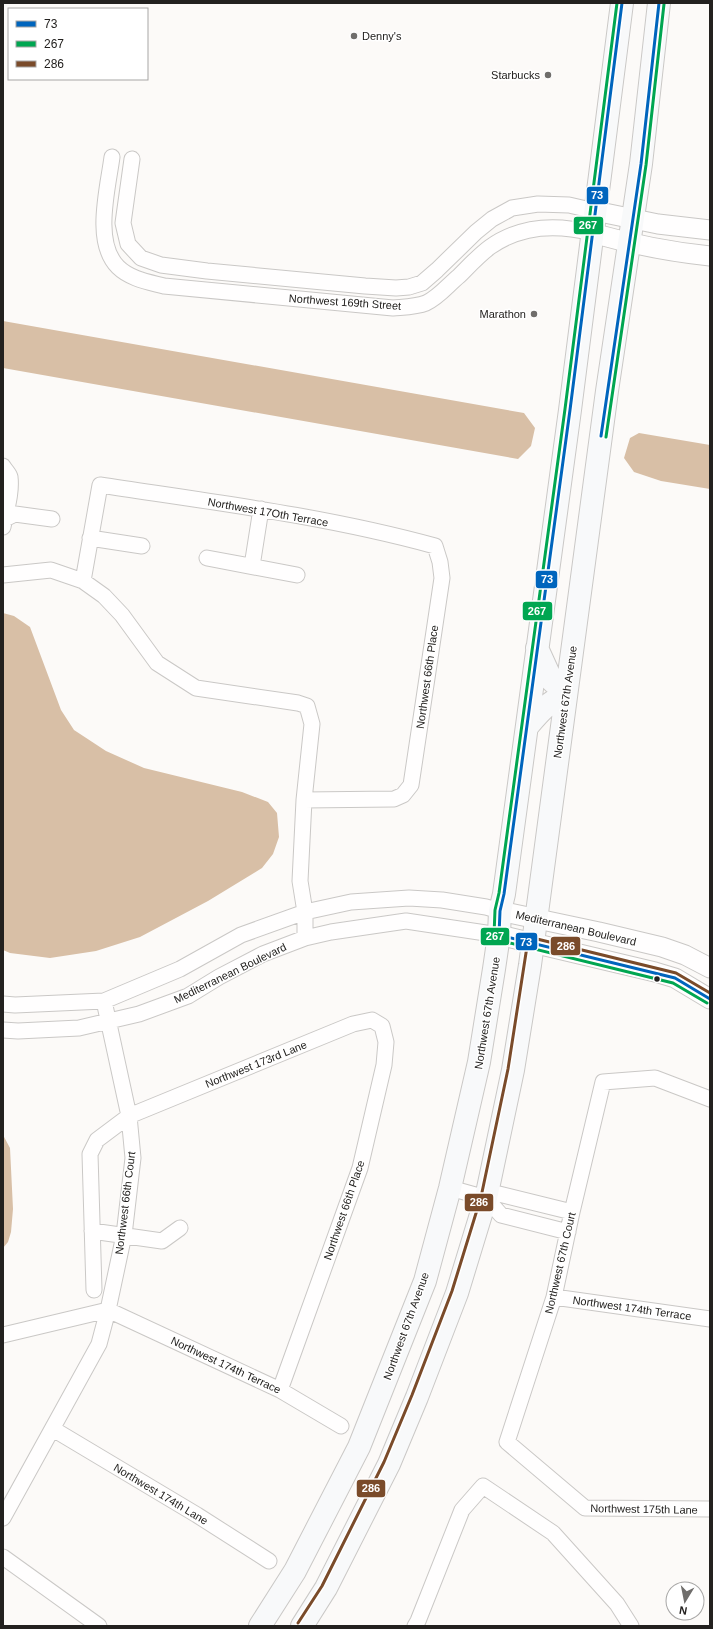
<svg xmlns="http://www.w3.org/2000/svg" width="713" height="1629" font-family="Arial,sans-serif">
<style>
.water{fill:#d8bfa6}
.lines{fill:none;stroke-linecap:round;stroke-linejoin:round}
.minor-casing{stroke:#cac8c6;stroke-width:17}
.tertiary-casing{stroke:#cac8c6;stroke-width:21}
.secondary-casing{stroke:#cac8c6;stroke-width:24}
.minor{stroke:#fffefe;stroke-width:15}
.tertiary{stroke:#fffefe;stroke-width:19}
.secondary{stroke:#f8f9fa;stroke-width:22}
.bus-1-casing{stroke:#fff;stroke-width:6}
.bus-2-casing{stroke:#fff;stroke-width:6}
.bus-3-casing{stroke:#fff;stroke-width:6}
.bus-1{stroke:#0065bd;stroke-width:3}
.bus-2{stroke:#00a651;stroke-width:3}
.bus-3{stroke:#7a4b2a;stroke-width:3}
.poi-dot{fill:#6f6d6b;stroke:#fff;stroke-width:1.5}
.bus-dot{fill:#23211f;stroke:#fff;stroke-width:1.5}
.labels{text-anchor:middle;stroke-width:3;stroke-linejoin:round;paint-order:stroke}
.poi-label{font-size:11px;fill:#23211f;stroke:#fff;text-anchor:end}
.street-label{font-size:11px;fill:#23211f;stroke:#fff}
.line-badge{stroke:#fff;stroke-width:1.5}
.badge-label{font-size:11px;text-anchor:middle;font-weight:bold;fill:#fff}
</style>
<rect width="100%" height="100%" fill="#fcfaf8"/>
<path class="water" d="M3,321L524,413L535,428L531,446L518,459L3,368Z
M639,433L710,445V489L661,481L634,472L624,458L630,438Z
M3,613L14,616L30,627L61,710L74,730L106,751L144,768L242,792L268,802L277,813L279,837L273,854L262,868L208,901L140,937L96,951L50,958L10,953L3,950Z
M3,1135L10,1148L13,1209L11,1232L8,1242L3,1248Z"/>
<g class="lines">
<defs>
<path id="minor" d="M112,157C108,188 93,242 118,267C130,279 149,282 164,286L393,308C404,307 416,307 426,303C439,297 448,285 459,276C469,266 479,255 490,247C521,225 557,224 592,233
M132,159L123,223L128,244L141,258L161,265L207,271L365,286L396,288L409,287L422,283L437,270L476,232L492,219L512,208L538,204L569,205L595,211
M3,466C5,470 9,473 10,477C12,493 6,511 3,527
M3,520L15,514L52,519
M90,538L142,546
M207,558L297,575
M252,566L261,509
M3,575L51,570L83,581L104,596L122,615L157,663L196,688L298,703L307,706L312,724L304,800L300,881L305,912V938
M83,581L100,485C212,502 326,516 435,546L440,562L442,578L411,785L403,795L394,799L304,800
M3,1004L15,1005L104,1001L180,969L241,935L305,912L351,902L409,898L442,900L486,907L500,911
M3,1030L18,1031L79,1028L139,1014L188,996L219,977L263,954L305,938L331,932L406,921L499,935
M710,1099L655,1078L603,1082L572,1212L554,1297L507,1442L585,1508L710,1509
M450,1188L486,1198L499,1194L572,1212
M486,1198L501,1215L568,1232
M92,1231L162,1241L180,1228
M94,1290L90,1154L97,1140L129,1116L353,1024L372,1020L382,1026L386,1042L384,1065L360,1168L280,1390
M554,1297L710,1319
M3,1335L108,1310L280,1390L341,1426
M53,1429L197,1515L269,1561
M3,1518L99,1344L108,1310L124,1235L133,1158L129,1116L104,1001
M3,1557L99,1626
M415,1626L418,1621L462,1510L483,1486L553,1533L617,1604L631,1626"/>
<path id="tertiary" d="M595,211L658,224L710,230
M592,233C631,244 670,252 710,256
M500,911L599,932L662,947L685,955L710,968
M499,935L655,972L675,978L710,999"/>
<path id="secondary" d="M527,727C539,713 548,702 566,694L552,681L537,648
M260,1626L295,1571L359,1447L425,1281L450,1188L479,1062L494,969L499,935L500,911L504,894L570,410L622,3
M302,1626L326,1588L389,1464L417,1397L457,1293L486,1198L513,1070L530,965L607,391L641,164L659,3"/>
</defs>
<use href="#minor" class="minor-casing"/>
<use href="#tertiary" class="tertiary-casing"/>
<use href="#secondary" class="secondary-casing"/>
<use href="#minor" class="minor"/>
<use href="#tertiary" class="tertiary"/>
<use href="#secondary" class="secondary"/>
<defs>
<path id="bus-1" d="M622,3L570,410L504,894L500,911L499,935L675,978L710,999
M601,436L641,164L659,3"/>
<path id="bus-2" d="M617,3L565,409L499,893L495,910L494,935L498,940L673,983L707,1003
M606,437L646,165L664,4"/>
<path id="bus-3" d="M298,1623L322,1586L384,1462L412,1395L452,1291L481,1197L508,1069L528,940L533,938L676,973L710,993"/>
</defs>
<use href="#bus-1" class="bus-1-casing"/>
<use href="#bus-2" class="bus-2-casing"/>
<use href="#bus-3" class="bus-3-casing"/>
<use href="#bus-1" class="bus-1"/>
<use href="#bus-2" class="bus-2"/>
<use href="#bus-3" class="bus-3"/>
</g>
<g class="poi-dot">
<circle cx="354" cy="36" r="4"/>
<circle cx="548" cy="75" r="4"/>
<circle cx="534" cy="314" r="4"/>
</g>
<circle class="bus-dot" cx="657" cy="979" r="3.5"/>
<g class="labels">
<g class="poi-label">
<text x="362" y="40" text-anchor="start">Denny's</text>
<text x="540" y="79">Starbucks</text>
<text x="526" y="318">Marathon</text>
</g>
<g class="street-label">
<text transform="translate(345 302) rotate(4)" y="4">Northwest 169th Street</text>
<text transform="translate(268 512) rotate(10)" y="4">Northwest 17Oth Terrace</text>
<text transform="translate(427 677) rotate(-82)" y="4">Northwest 66th Place</text>
<text transform="translate(565 702) rotate(-82)" y="4">Northwest 67th Avenue</text>
<text transform="translate(576 928) rotate(13)" y="4">Mediterranean Boulevard</text>
<text transform="translate(230 973) rotate(-26)" y="4">Mediterranean Boulevard</text>
<text transform="translate(487 1013) rotate(-81)" y="4">Northwest 67th Avenue</text>
<text transform="translate(256 1064) rotate(-22)" y="4">Northwest 173rd Lane</text>
<text transform="translate(125 1203) rotate(-83)" y="4">Northwest 66th Court</text>
<text transform="translate(344 1210) rotate(-71)" y="4">Northwest 66th Place</text>
<text transform="translate(560 1263) rotate(-77)" y="4">Northwest 67th Court</text>
<text transform="translate(632 1308) rotate(8)" y="4">Northwest 174th Terrace</text>
<text transform="translate(406 1326) rotate(-70)" y="4">Northwest 67th Avenue</text>
<text transform="translate(226 1365) rotate(25)" y="4">Northwest 174th Terrace</text>
<text transform="translate(161 1494) rotate(31)" y="4">Northwest 174th Lane</text>
<text transform="translate(644 1509) rotate(1)" y="4">Northwest 175th Lane</text>
</g>
</g>
<g class="line-badge">
<rect x="586" y="186" width="23" height="19" rx="4" fill="#0065bd"/>
<rect x="573" y="216" width="31" height="19" rx="4" fill="#00a651"/>
<rect x="535" y="570" width="23" height="19" rx="4" fill="#0065bd"/>
<rect x="522" y="601" width="31" height="20" rx="4" fill="#00a651"/>
<rect x="480" y="927" width="30" height="19" rx="4" fill="#00a651"/>
<rect x="515" y="932" width="23" height="19" rx="4" fill="#0065bd"/>
<rect x="550" y="936" width="31" height="20" rx="4" fill="#7a4b2a"/>
<rect x="464" y="1193" width="30" height="19" rx="4" fill="#7a4b2a"/>
<rect x="356" y="1479" width="30" height="19" rx="4" fill="#7a4b2a"/>
</g>
<g class="badge-label">
<text x="597" y="199">73</text>
<text x="588" y="229">267</text>
<text x="547" y="583">73</text>
<text x="537" y="615">267</text>
<text x="495" y="940">267</text>
<text x="526" y="946">73</text>
<text x="566" y="950">286</text>
<text x="479" y="1206">286</text>
<text x="371" y="1492">286</text>
</g>
<rect width="713" height="1629" fill="none" stroke="#23211f" stroke-width="8"/>
<rect x="8" y="8" width="140" height="72" fill="#ffffff" stroke="#a7a6a5"/>
<rect x="16" y="21" width="20" height="6" fill="#0065bd" stroke="#a7a6a5"/>
<text x="44" y="28" font-size="12" fill="#23211f">73</text>
<rect x="16" y="41" width="20" height="6" fill="#00a651" stroke="#a7a6a5"/>
<text x="44" y="48" font-size="12" fill="#23211f">267</text>
<rect x="16" y="61" width="20" height="6" fill="#7a4b2a" stroke="#a7a6a5"/>
<text x="44" y="68" font-size="12" fill="#23211f">286</text>
<g transform="translate(685 1601) rotate(190)"><circle r="19" fill="#ffffff" stroke="#a7a6a5"/>
<path d="M0-3L7 15L0 10L-7 15Z" fill="#6f6d6b"/>
<text y="-6" font-size="11" font-weight="bold" text-anchor="middle" fill="#23211f">N</text>
</g>
</svg>
